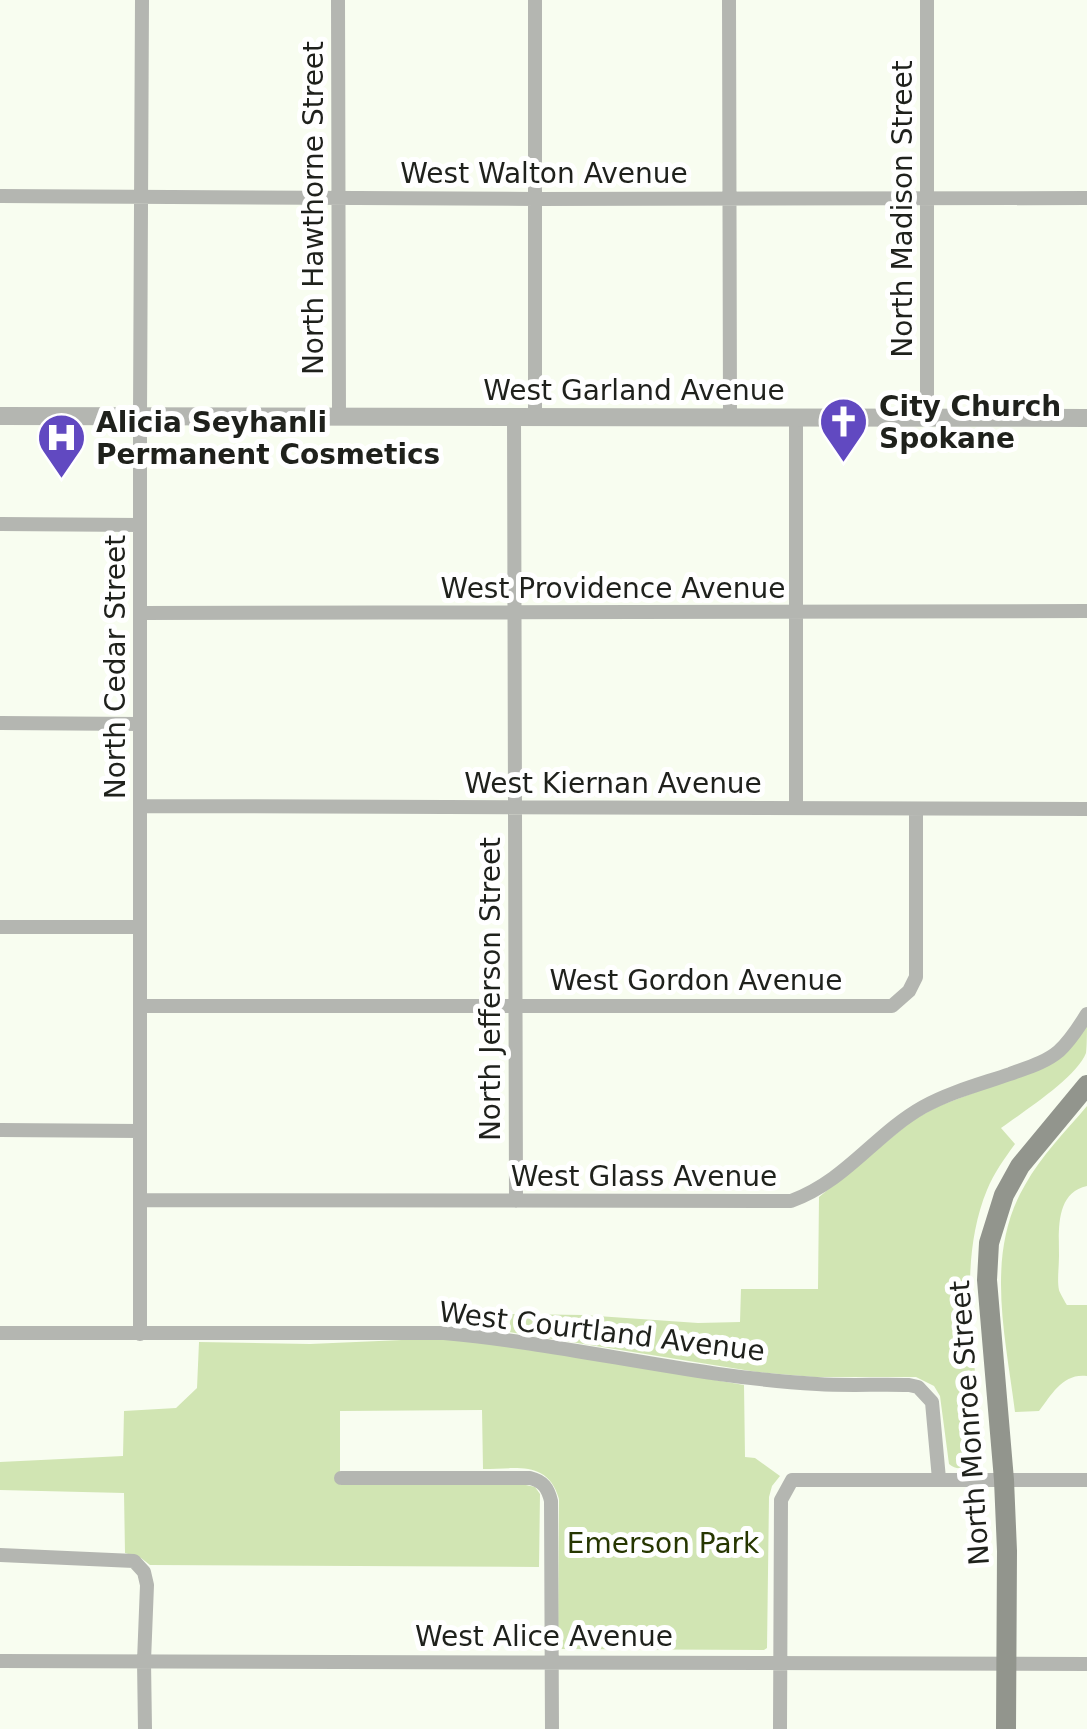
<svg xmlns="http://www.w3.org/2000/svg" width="1087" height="1729" font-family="'DejaVu Sans',sans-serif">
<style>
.green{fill:#d1e5b3}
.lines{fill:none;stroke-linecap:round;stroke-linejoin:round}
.minor{stroke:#b4b6b1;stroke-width:14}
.tertiary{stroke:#b4b6b1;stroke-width:18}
.secondary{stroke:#92958d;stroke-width:20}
.labels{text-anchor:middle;stroke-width:10;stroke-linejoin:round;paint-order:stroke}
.street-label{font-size:28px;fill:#1f211c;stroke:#fff}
.poi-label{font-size:28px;font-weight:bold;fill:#1f211c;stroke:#fff;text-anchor:start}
.park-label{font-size:28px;fill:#263600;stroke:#fff}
</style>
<rect width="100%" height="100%" fill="#f8fdf0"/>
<path class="green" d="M1087,1021C1087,1030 1087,1045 1086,1053C1076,1078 1023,1112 1001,1128L1015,1144C1004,1159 994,1173 987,1190C955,1267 976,1368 984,1450L981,1456L975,1459L977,1462C967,1465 960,1473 949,1464L940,1396L934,1386L916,1377H814L757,1372L509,1332L511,1314L583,1315L698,1323L740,1322L741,1289H818L819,1197L913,1120L939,1106L1044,1066Z
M1087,1106V1186C1055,1193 1059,1231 1059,1256C1059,1267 1057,1280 1059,1290C1059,1291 1066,1304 1067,1305H1087V1376C1063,1373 1052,1394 1039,1411L1015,1412C1006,1338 984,1254 1025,1185C1041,1156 1066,1131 1087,1106Z
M448,1338L512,1345L744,1385L745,1457L755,1458L780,1476L772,1486L769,1497L767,1648L764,1650L562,1649L558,1642L559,1499C548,1460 516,1469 483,1469L482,1410L340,1411V1485H526L535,1487L540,1494L539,1567L150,1565L141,1558L125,1553L124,1493L0,1490V1462L123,1456L124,1411L176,1408L197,1388L199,1342L310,1344Z"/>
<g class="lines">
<path class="minor" d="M338,0L339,416
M729,0L730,417
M927,0V418
M0,196L535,199L1087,198
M514,417L516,1201
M535,417V0
M796,418V808
M0,524L140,525
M140,613L1087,611
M0,723L140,724
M140,806L1087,809
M0,927H140
M140,1006H892L909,991L916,977V809
M0,1130L140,1131
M140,1200L791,1201C846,1181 875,1134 923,1107C950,1092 981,1084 1010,1074C1026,1068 1045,1063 1059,1051C1070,1041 1079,1027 1087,1014
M0,1333H444C569,1344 692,1377 817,1384C848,1386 879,1384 909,1385L918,1387L932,1402L939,1479
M140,1334V416L142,0
M341,1478H530C543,1481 548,1488 551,1501L552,1729
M0,1555L134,1561L144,1572L147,1585L144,1661L145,1729
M0,1661L1087,1664
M780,1729L781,1500L792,1480H1087"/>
<path class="tertiary" d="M0,416L1087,418"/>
<path class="secondary" d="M1006,1729L1007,1551L1004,1480L987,1280L989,1243L1004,1195L1020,1166L1087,1085"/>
</g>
<defs>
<symbol id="church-pin" viewBox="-11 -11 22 30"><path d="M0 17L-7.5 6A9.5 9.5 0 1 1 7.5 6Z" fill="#6149c1" stroke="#fff"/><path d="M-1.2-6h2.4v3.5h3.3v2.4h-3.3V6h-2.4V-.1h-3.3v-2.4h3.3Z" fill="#fff"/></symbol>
<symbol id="hospital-pin" viewBox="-11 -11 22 30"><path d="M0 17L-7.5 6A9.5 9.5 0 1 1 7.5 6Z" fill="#6149c1" stroke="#fff"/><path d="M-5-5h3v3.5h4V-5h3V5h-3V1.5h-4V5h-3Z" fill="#fff"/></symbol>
</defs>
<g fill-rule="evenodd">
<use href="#church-pin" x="816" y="394" width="55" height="75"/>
<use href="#hospital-pin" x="34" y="410" width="55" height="75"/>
</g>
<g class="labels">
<g class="street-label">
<text x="544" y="183">West Walton Avenue</text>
<text transform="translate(313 208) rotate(-90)" y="10">North Hawthorne Street</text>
<text transform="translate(902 209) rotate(-90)" y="10">North Madison Street</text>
<text x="634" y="400">West Garland Avenue</text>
<text x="613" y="598">West Providence Avenue</text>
<text transform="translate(115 667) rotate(-90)" y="10">North Cedar Street</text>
<text x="613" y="793">West Kiernan Avenue</text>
<text x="696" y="990">West Gordon Avenue</text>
<text transform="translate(490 989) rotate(-90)" y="10">North Jefferson Street</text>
<text x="644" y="1186">West Glass Avenue</text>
<text transform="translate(602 1331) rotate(7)" y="10">West Courtland Avenue</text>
<text transform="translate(969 1423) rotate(-94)" y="10">North Monroe Street</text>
<text x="544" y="1646">West Alice Avenue</text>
</g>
<g class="poi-label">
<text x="879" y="416">City Church<tspan x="879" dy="32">Spokane</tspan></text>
<text x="96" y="432">Alicia Seyhanli<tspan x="96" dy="32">Permanent Cosmetics</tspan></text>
</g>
<g class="park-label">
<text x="663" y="1553">Emerson Park</text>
</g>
</g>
</svg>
